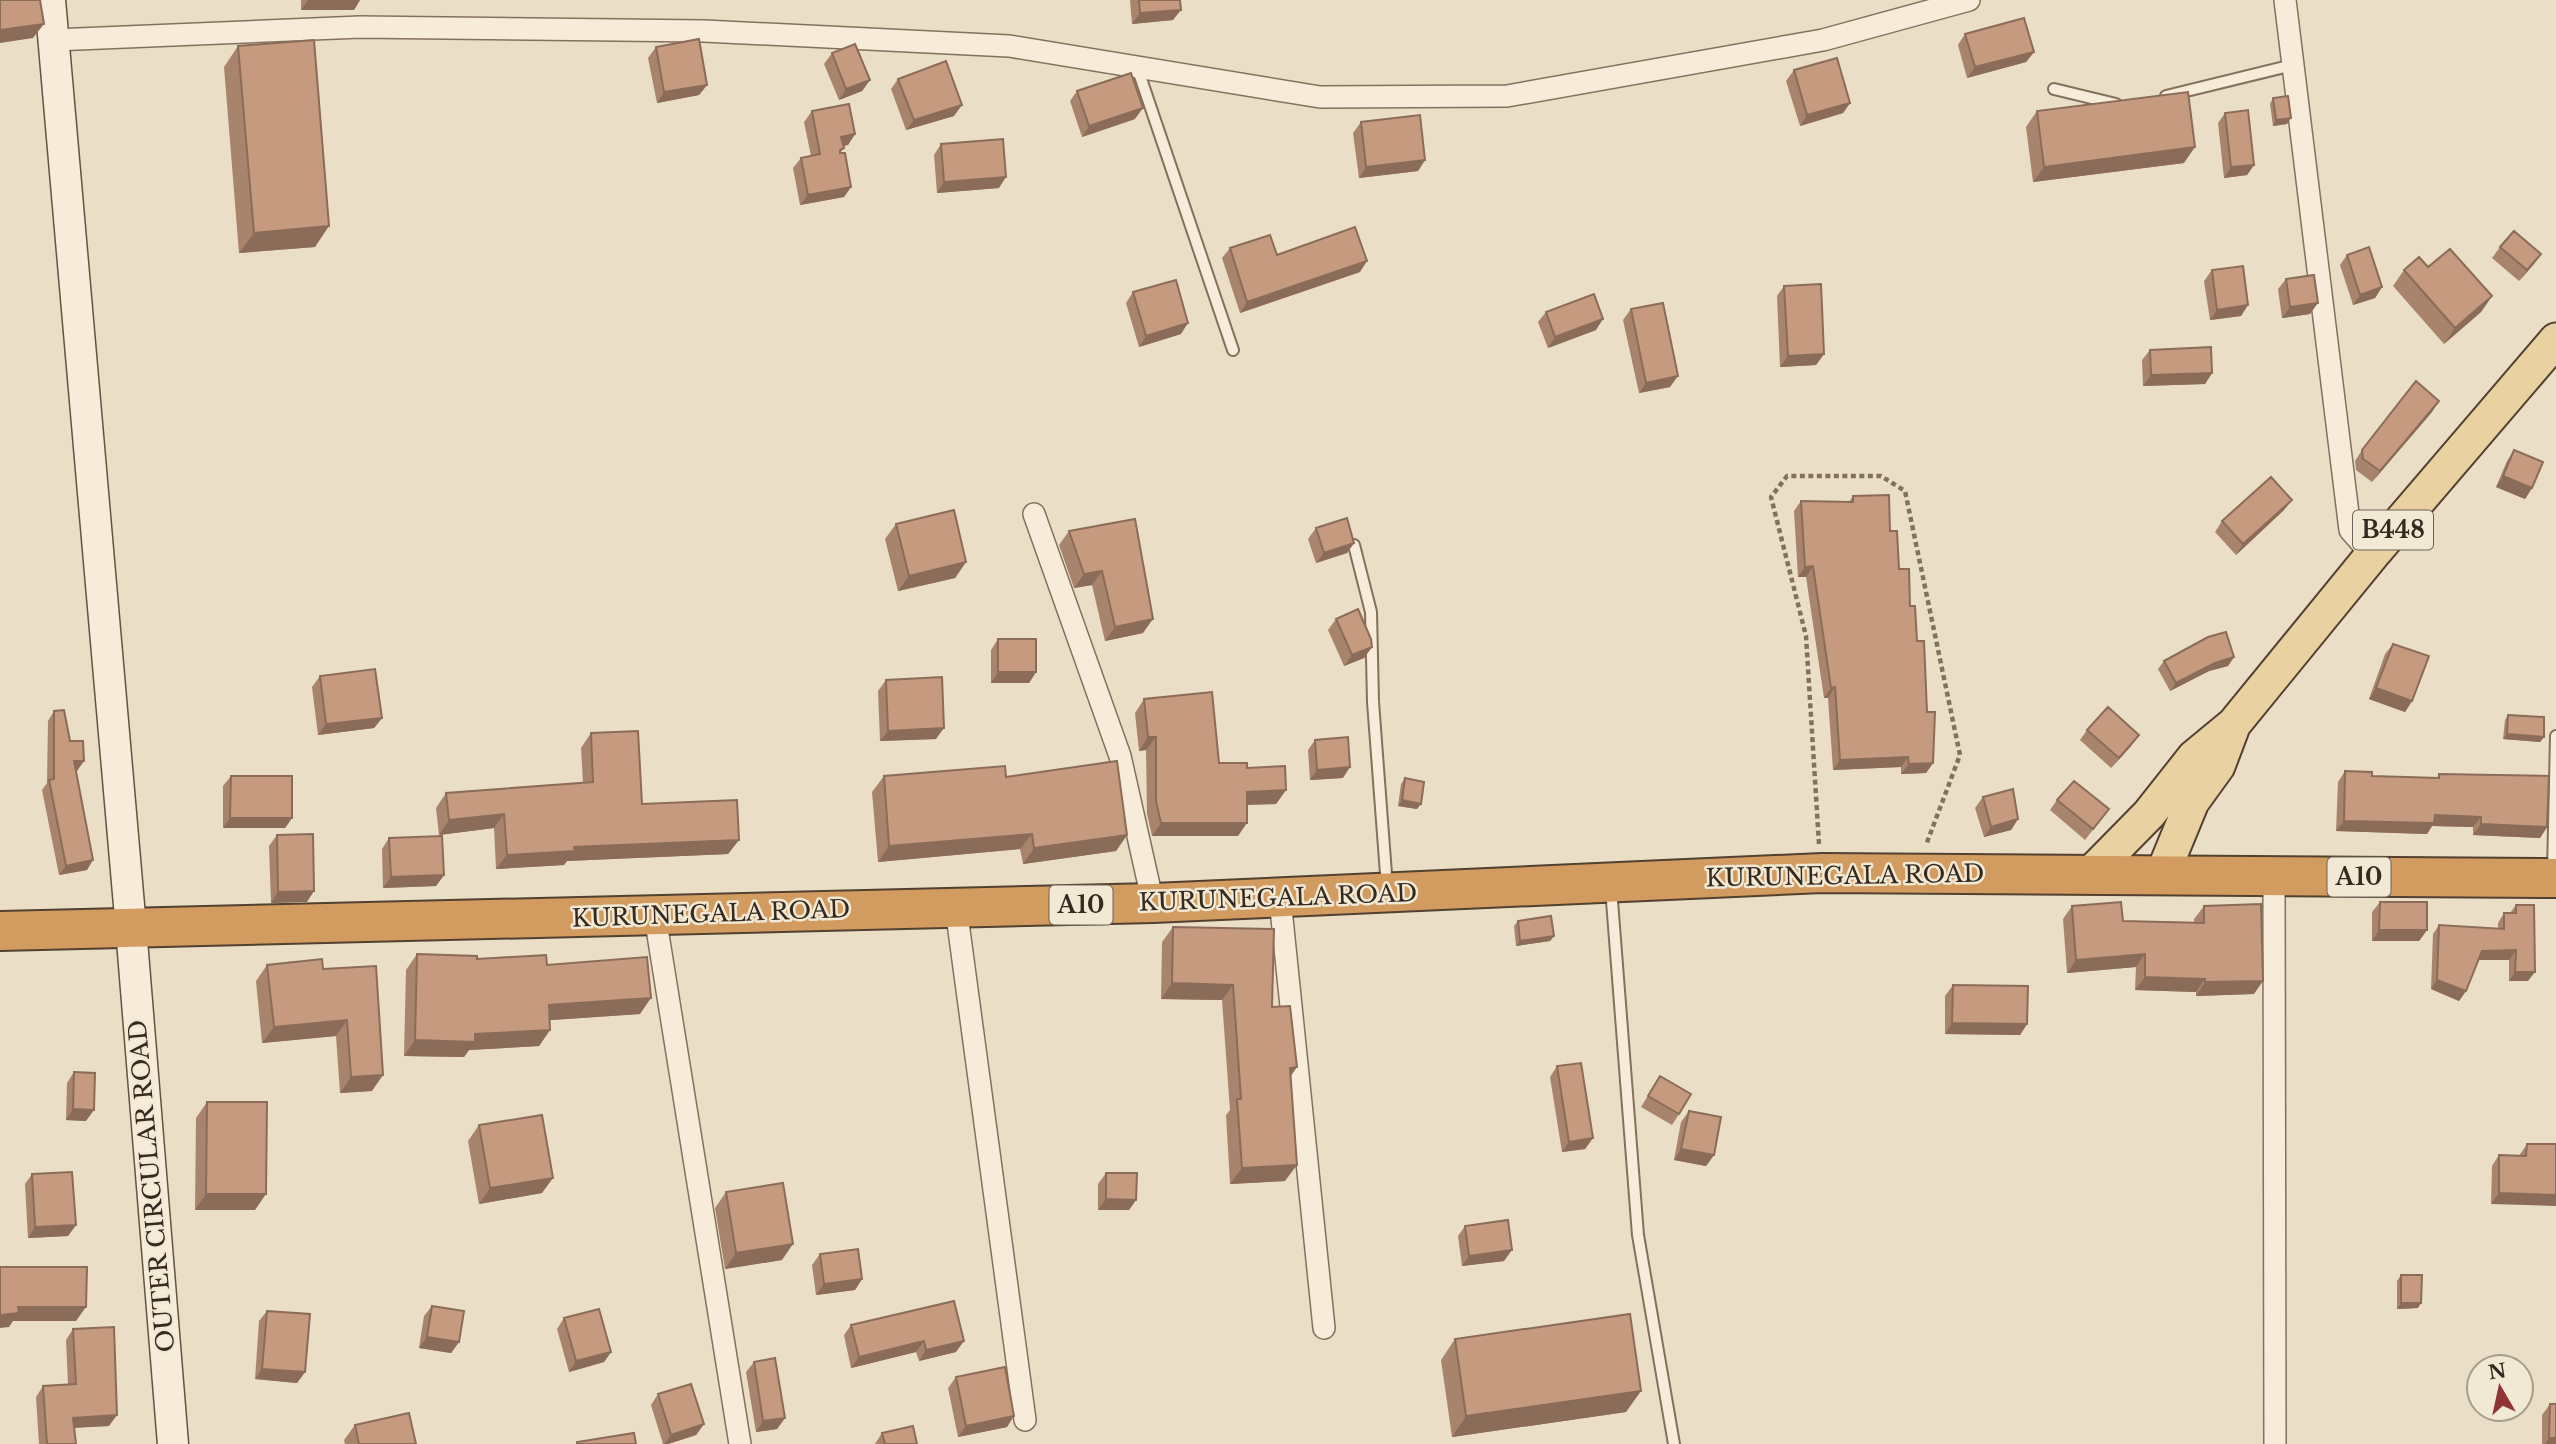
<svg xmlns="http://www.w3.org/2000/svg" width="2556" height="1444" font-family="'Libre Baskerville',serif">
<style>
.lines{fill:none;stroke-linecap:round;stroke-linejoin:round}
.lane-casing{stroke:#84715d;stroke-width:14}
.street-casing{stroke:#84715d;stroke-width:24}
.secondary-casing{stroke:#665241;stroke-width:33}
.primary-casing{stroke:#524031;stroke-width:37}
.highway-casing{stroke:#524031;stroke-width:42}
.path{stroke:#84715d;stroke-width:4.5;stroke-dasharray:5 3.5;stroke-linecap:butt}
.lane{stroke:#f6ecd9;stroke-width:10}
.street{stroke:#f6ecd9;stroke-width:21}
.secondary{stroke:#f6ecd9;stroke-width:30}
.primary{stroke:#ead1a2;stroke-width:33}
.highway{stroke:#d29b5f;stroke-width:38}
.wall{fill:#a9846d}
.shaded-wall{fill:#8a6c59}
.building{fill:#c59a7f;stroke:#8a6c59;stroke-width:2}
.labels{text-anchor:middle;stroke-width:5;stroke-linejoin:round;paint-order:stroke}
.shield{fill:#f2e9d5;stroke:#6e6356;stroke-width:2}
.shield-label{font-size:23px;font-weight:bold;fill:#362a20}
.street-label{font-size:24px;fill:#362a20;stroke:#f2e9d5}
</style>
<rect width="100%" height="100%" fill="#eadec6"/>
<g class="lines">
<defs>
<path id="lane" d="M1137,67L1233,350
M2054,89L2116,104
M2166,96L2293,65
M1354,545L1371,612L1373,702L1387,887
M2553,872L2556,736
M1611,888L1638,1235L1674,1444"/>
<path id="street" d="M2285,0L2350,530L2372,555
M54,40L360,27L704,31L1009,46L1320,97L1507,96L1823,40L1969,0
M1034,514L1120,756L1153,903
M2274,877L2275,1444
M1280,899L1324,1328
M956,908L1025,1420
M655,916L740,1444"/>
<path id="secondary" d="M50,0L131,928L173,1444"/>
<path id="primary" d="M2090,874L2149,814L2194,757L2234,724L2372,555L2556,340
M2162,875L2192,802L2218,766L2232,729"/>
<path id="highway" d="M0,931L1153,903L1822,873L2556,878"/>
</defs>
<use href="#lane" class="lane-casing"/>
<use href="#street" class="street-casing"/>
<use href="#secondary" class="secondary-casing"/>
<use href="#primary" class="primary-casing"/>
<use href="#highway" class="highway-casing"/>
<path class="path" d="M1819,844L1806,636L1771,497L1787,476H1881L1905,491L1960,755L1926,845"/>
<use href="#lane" class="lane"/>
<use href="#street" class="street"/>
<use href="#secondary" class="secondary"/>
<use href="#primary" class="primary"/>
<use href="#highway" class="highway"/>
</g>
<path class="wall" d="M301,0H360L354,10H301Z
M1130,0H1180L1173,20L1132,24Z
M1965,34L2034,52L2026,62L1967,78L1958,45Z
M238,46L315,247L239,253L224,67Z
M656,47L707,85L699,95L657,103L648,58Z
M832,53L870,80L862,91L839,100L824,64Z
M1794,70L1850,103L1843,113L1800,126L1786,81Z
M898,79L954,116L906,130L891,89Z
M1077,91L1135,119L1082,137L1070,101Z
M2273,98L2291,118L2287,124L2273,126L2270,104Z
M812,111L855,134L848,145L843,146L844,148L840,153L851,187L844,197L800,205L793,168L801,158L811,156L804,122Z
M2037,111L2184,163L2033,182L2026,127Z
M2225,113L2254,165L2247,175L2224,178L2218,123Z
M1361,122L1425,160L1418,171L1359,178L1353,133Z
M941,144L999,188L937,193L934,155Z
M2500,247L2534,264L2519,281L2492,258Z
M1230,248L1277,255L1360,272L1240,313L1222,258Z
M2347,255L2382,287L2375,298L2353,305L2340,265Z
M2428,267L2492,296L2481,312L2444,344L2393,286L2404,270Z
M2212,270L2248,305L2241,316L2210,320L2204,281Z
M2286,279L2310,314L2282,318L2278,289Z
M1784,286L1824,354L1816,365L1780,367L1777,296Z
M1133,292L1181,334L1139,347L1126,303Z
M1631,309L1670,387L1639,393L1623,320Z
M1546,312L1596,330L1548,348L1538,322Z
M2150,350L2212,373L2205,384L2143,386L2142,360Z
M2432,412L2372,482L2356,470L2355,461L2362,450Z
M2514,450L2532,488L2525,499L2496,487L2507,461Z
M1853,496L1890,531L1899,569L1910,606L1917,641L1933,763L1926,773L1901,774V767L1833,770L1828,698H1824L1806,577H1798L1794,511L1801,501L1849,502Z
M2284,510L2236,555L2215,532L2222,521Z
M1135,519L1143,633L1105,641L1092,585L1074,588L1059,545L1069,531Z
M896,524L966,562L955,578L898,591L885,539Z
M1316,528L1354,543L1347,553L1316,563L1308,539Z
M1336,619L1372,647L1364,658L1344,666L1328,630Z
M998,639L1036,672L1029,683H991V650Z
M2393,644L2412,701L2405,712L2369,699L2385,654Z
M2234,657L2228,666L2209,671L2170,691L2158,669L2164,661Z
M320,676L382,718L374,728L318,735L312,687Z
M886,680L936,739L880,741L878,691Z
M1144,699L1219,763L1247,768L1286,790L1276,804L1247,805L1238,836H1152L1147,814L1146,750L1139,751L1135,713Z
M54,711L70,741L77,771H76L87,870L59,875L42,790L47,783L48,721Z
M2508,715L2544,737L2540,742L2503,739L2505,720Z
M2087,730L2131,746L2111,768L2080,740Z
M591,733L642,804L739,840L728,854L567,861L564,865L496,869L494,828L439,835L436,808L446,793L583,783L581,748Z
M1315,740L1343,778L1310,780L1308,750Z
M2345,771L2372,776L2437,778L2439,774L2547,827L2540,838L2473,835V827L2432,826L2427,834L2336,831L2338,782Z
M231,776L292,818L285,828H223V786Z
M884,776L1006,777L1127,835L1116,851L1023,864L1020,849L878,862L872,792Z
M1405,778L1417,809L1398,806L1401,784Z
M1983,797L2018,819L2011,830L1984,837L1975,808Z
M2057,800L2109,809L2085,840L2050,810Z
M277,835L307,902L271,903L269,846Z
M389,838L444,875L436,886L383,888L382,849Z
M2380,902L2427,930L2419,941H2372V912Z
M2516,905L2528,981H2509V960H2478L2466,991L2459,1001L2431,989L2433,934L2439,925L2498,929V923L2504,913H2510Z
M2072,906L2123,921L2194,922V919L2204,906L2254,994L2196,996V992L2135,990L2136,967L2067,973L2063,919Z
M1518,921L1554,936L1550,941L1516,946L1514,926Z
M1173,927L1272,1007L1291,1076L1285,1181L1230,1184L1226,1115L1230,1110L1222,1000L1161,999L1162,942Z
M417,954L547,965L640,1014L550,1020V1030L539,1046L469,1050L464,1057L404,1056L406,970Z
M267,965L323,969L376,966L372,1091L340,1093L336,1036L262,1043L256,981Z
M1953,985L2027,1024L2020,1035L1945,1034V996Z
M1557,1066L1593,1138L1585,1149L1562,1152L1550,1077Z
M74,1072L86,1121L66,1120L67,1083Z
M1660,1076L1679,1114L1672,1125L1641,1107Z
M207,1102L255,1210H195L196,1118Z
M1689,1111L1714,1155L1706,1166L1674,1160L1681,1122Z
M479,1125L542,1193L479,1204L468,1141Z
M2527,1144H2556L2491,1204L2492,1166L2499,1155L2519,1156Z
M1106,1173L1136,1200L1129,1210H1098V1184Z
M32,1174L76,1225L68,1236L28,1238L25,1184Z
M726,1192L782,1260L725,1269L715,1208Z
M1465,1226L1504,1261L1462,1266L1458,1236Z
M820,1254L862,1279L855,1290L816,1295L812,1265Z
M2401,1275L2418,1308L2397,1309V1281Z
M954,1301L956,1352L919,1361L916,1352L851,1368L844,1335L851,1325Z
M432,1306L459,1342L451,1353L419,1348L424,1316Z
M267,1311L305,1372L297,1383L255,1379L259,1321Z
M564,1318L611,1352L604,1362L569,1372L557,1329Z
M73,1329L109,1426L74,1428L76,1444H39L36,1397L43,1386L68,1384L66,1340Z
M1455,1339L1626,1412L1452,1437L1441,1360Z
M754,1362L785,1418L777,1429L756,1432L746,1372Z
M956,1377L1007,1427L958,1437L948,1388Z
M658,1394L704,1424L696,1435L668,1444H663L651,1405Z
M2550,1404L2556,1444H2542V1415Z
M355,1425L416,1444H345L344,1440Z
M882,1433L917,1444H875Z"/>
<path class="shaded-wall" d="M308,0H360L354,10H301Z
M1181,10L1173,20L1132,24L1140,13Z
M44,24L33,38L0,43V30Z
M2034,52L2026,62L1967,78L1975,67Z
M870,80L862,91L839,100L846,89Z
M707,85L699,95L657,103L664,92Z
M1850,103L1843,113L1800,126L1807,115Z
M962,105L954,116L906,130L914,120Z
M1143,108L1135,119L1082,137L1089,126Z
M2291,118L2287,124L2273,126L2276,120Z
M855,134L848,145L834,147L841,137Z
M2195,147L2184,163L2033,182L2044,167Z
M1425,160L1418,171L1359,178L1366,167Z
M2254,165L2247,175L2224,178L2231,167Z
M1006,177L999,188L937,193L944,182Z
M851,187L844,197L800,205L808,195Z
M329,226L315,247L239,253L254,233Z
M2541,254L2534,264L2519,281L2527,270Z
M1367,261L1360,272L1240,313L1247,302Z
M2382,287L2375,298L2353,305L2360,295Z
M2492,296L2481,312L2444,344L2455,328Z
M2318,303L2310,314L2282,318L2290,307Z
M2248,305L2241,316L2210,320L2217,310Z
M1603,319L1596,330L1548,348L1555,337Z
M1188,323L1181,334L1139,347L1146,336Z
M1824,354L1816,365L1780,367L1788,356Z
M2212,373L2205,384L2143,386L2151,375Z
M1678,376L1670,387L1639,393L1646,383Z
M2439,401L2432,412L2372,482L2380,471Z
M2503,476L2532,488L2525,499L2496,487Z
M2292,500L2284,510L2236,555L2243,544Z
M1354,543L1347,553L1316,563L1324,553Z
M966,562L955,578L898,591L909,576Z
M1813,566L1806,577H1798L1805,567Z
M1102,571L1092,585L1074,588L1084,574Z
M1153,619L1143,633L1105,641L1115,627Z
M1372,647L1364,658L1344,666L1352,655Z
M2234,657L2228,666L2209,671L2170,691L2176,683L2215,663Z
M998,672H1036L1029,683H991Z
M1835,687L1828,698H1824L1831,688Z
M2376,688L2412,701L2405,712L2369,699Z
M382,718L374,728L318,735L326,724Z
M944,728L936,739L880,741L888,731Z
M2507,734L2544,737L2540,742L2503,739Z
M2139,735L2131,746L2111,768L2119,758Z
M1148,737H1156L1146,750L1139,751Z
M1908,757L1901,767L1833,770L1840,760Z
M74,761H84L77,771H67Z
M1933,763L1926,773L1901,774L1909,764Z
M1350,767L1343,778L1310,780L1317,770Z
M1286,790L1276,804L1238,805L1247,792Z
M1402,800L1421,804L1417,809L1398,806Z
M504,814L494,828L439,835L449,820Z
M2435,815L2481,817L2473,827L2432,826L2427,834L2336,831L2344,821Z
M230,818H292L285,828H223Z
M2018,819L2011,830L1984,837L1991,827Z
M1161,823H1247L1238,836H1152Z
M2481,824L2547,827L2540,838L2473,835Z
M1032,834L1020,849L878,862L889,846Z
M1127,835L1116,851L1023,864L1034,848Z
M739,840L728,854L567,861L564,865L496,869L507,855L574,847Z
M93,860L87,870L59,875L66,866Z
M444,875L436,886L383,888L391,877Z
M314,891L307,902L271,903L278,892Z
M2379,930H2427L2419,941H2372Z
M1554,936L1550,941L1516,946L1520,941Z
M2516,950L2509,960H2475L2482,951Z
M2145,954L2136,967L2067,973L2076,960Z
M2515,972H2535L2528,981H2509Z
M2145,977L2205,979L2196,992L2135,990Z
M2437,980L2466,991L2459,1001L2431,989Z
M2263,981L2254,994L2196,996L2205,982Z
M1172,983L1233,985L1222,1000L1161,999Z
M651,998L640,1014L538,1021L549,1005Z
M347,1020L336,1036L262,1043L274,1027Z
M1952,1023L2027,1024L2020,1035L1945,1034Z
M550,1030L539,1046L469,1050L464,1057L404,1056L415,1040L475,1034Z
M1297,1067L1286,1083L1290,1068Z
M383,1075L372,1091L340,1093L351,1077Z
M73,1109L94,1110L86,1121L66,1120Z
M1593,1138L1585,1149L1562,1152L1569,1142Z
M1681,1149L1714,1155L1706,1166L1674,1160Z
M1297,1165L1285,1181L1230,1184L1242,1168Z
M553,1178L542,1193L479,1204L490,1188Z
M2499,1193L2556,1195V1206L2491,1204Z
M206,1194H266L255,1210H195Z
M1106,1199L1136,1200L1129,1210H1098Z
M76,1225L68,1236L28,1238L35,1227Z
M793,1244L782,1260L725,1269L736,1253Z
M1512,1250L1504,1261L1462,1266L1469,1256Z
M862,1279L855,1290L816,1295L824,1284Z
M2401,1303H2421L2418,1308L2397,1309Z
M18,1307H86L76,1321H13L9,1327L0,1328V1315Z
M427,1337L459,1342L451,1353L419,1348Z
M924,1341L916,1352L851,1368L859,1357Z
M964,1341L956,1352L919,1361L926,1350Z
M611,1352L604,1362L569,1372L576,1361Z
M262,1369L305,1372L297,1383L255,1379Z
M1641,1391L1626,1412L1452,1437L1466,1416Z
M117,1415L109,1426L66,1428L73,1418Z
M1014,1416L1007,1427L958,1437L966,1426Z
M785,1418L777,1429L756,1432L763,1421Z
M704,1424L696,1435L668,1444H664L671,1435Z
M2549,1438H2556V1444H2545Z"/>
<path class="building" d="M0,0H40L44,24L0,30Z
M1139,0H1180L1181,10L1140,13Z
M2024,18L2034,52L1975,67L1965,34Z
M699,39L707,85L664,92L656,47Z
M314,40L329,226L254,233L238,46Z
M855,44L870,80L846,89L832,53Z
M1837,58L1850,103L1807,115L1794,70Z
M946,61L962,105L914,120L898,79Z
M1131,73L1143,108L1089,126L1077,91Z
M2188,92L2195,147L2044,167L2037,111Z
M2288,96L2291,118L2276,120L2273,98Z
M849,104L855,134L841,137L844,148L840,150V153H845L851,187L808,195L801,158L820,154L812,111Z
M2248,110L2254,165L2231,167L2225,113Z
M1420,115L1425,160L1366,167L1361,122Z
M1003,139L1006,177L944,182L941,144Z
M1355,227L1367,261L1247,302L1230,248L1270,235L1277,255Z
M2514,231L2541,254L2527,270L2500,247Z
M2369,247L2382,287L2360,295L2347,255Z
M2450,249L2492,296L2455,328L2404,270L2419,257L2428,267Z
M2243,266L2248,305L2217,310L2212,270Z
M2314,275L2318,303L2290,307L2286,279Z
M1176,280L1188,323L1146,336L1133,292Z
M1821,284L1824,354L1788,356L1784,286Z
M1594,294L1603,319L1555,337L1546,312Z
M1663,303L1678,376L1646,383L1631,309Z
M2211,347L2212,373L2151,375L2150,350Z
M2416,381L2439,401L2380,471L2363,459L2362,450Z
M2514,450L2543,462L2532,488L2503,476Z
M2271,477L2292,500L2243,544L2222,521Z
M1889,495L1890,531H1897L1899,569H1909L1910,606H1915L1917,641H1924L1927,712H1935L1933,763L1909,764L1908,757L1840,760L1835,687L1831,688L1813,566L1805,567L1801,501L1853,502V496Z
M954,510L966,562L909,576L896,524Z
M1347,518L1354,543L1324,553L1316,528Z
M1135,519L1153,619L1115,627L1102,571L1084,574L1069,531Z
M1358,609L1371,639L1372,647L1352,655L1336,619Z
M2226,632L2234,657L2215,663L2176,683L2164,661L2208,637Z
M998,639H1036V672H998Z
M2393,644L2429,656L2412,701L2376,688Z
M375,669L382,718L326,724L320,676Z
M942,677L944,728L888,731L886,680Z
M1212,692L1219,763H1247V768L1285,766L1286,790L1247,792V823H1161L1156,801V737H1148L1144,699Z
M2108,707L2139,735L2119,758L2087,730Z
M64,710L70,741H83L84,761H74L93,860L66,866L49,780L54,779V711Z
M2508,715L2544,717V737L2507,734Z
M638,731L642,804L737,800L739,840L574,847L575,851L507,855L504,814L449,820L446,793L593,782L591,733Z
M1348,737L1350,767L1317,770L1315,740Z
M1117,761L1127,835L1034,848L1032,834L889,846L884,776L1005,766L1006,777Z
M2345,771L2372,772V776L2439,778V774L2549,776L2547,827L2481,824V817L2435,815L2434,823L2344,821Z
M231,776H292V818H230Z
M1405,778L1424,782L1421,804L1402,800Z
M2074,781L2109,809L2093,829L2057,800Z
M2013,789L2018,819L1991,827L1983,797Z
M313,834L314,891L278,892L277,835Z
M442,836L444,875L391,877L389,838Z
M2121,902L2123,921L2204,923V906L2261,904L2263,981L2205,982V979L2145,977V954L2076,960L2072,906Z
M2380,902H2427V930H2379Z
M2516,905H2534L2535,972H2515L2516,950L2482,951L2466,991L2437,980L2439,925L2504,929V913H2516Z
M1551,916L1554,936L1520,941L1518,921Z
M1173,927L1274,929L1272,1007L1290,1006L1297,1067L1290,1068L1297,1165L1242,1168L1237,1099H1241L1233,985L1172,983Z
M417,954L477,956V959L546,955L547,965L647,957L651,998L549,1005L550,1030L475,1034V1042L415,1040Z
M322,959L323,969L376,966L383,1075L351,1077L347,1020L274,1027L267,965Z
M1953,985L2028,986L2027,1024L1952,1023Z
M1581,1063L1593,1138L1569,1142L1557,1066Z
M74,1072L95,1073L94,1110L73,1109Z
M1660,1076L1691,1094L1679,1114L1648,1096Z
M207,1102H267L266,1194H206Z
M1689,1111L1721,1117L1714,1155L1681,1149Z
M542,1115L553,1178L490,1188L479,1125Z
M2527,1144H2556V1195L2499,1193V1155L2526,1156Z
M72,1172L76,1225L35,1227L32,1174Z
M1106,1173H1137L1136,1200L1106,1199Z
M783,1183L793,1244L736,1253L726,1192Z
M1508,1220L1512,1250L1469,1256L1465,1226Z
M858,1249L862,1279L824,1284L820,1254Z
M0,1267H87L86,1307H18L19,1313L0,1315Z
M2401,1275H2422L2421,1303H2401Z
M954,1301L964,1341L926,1350L924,1341L859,1357L851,1325Z
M432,1306L464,1311L459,1342L427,1337Z
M599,1309L611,1352L576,1361L564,1318Z
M267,1311L310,1314L305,1372L262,1369Z
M1630,1314L1641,1391L1466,1416L1455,1339Z
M114,1327L117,1415L73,1418L76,1444H47L43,1386L76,1384L73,1329Z
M775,1358L785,1418L763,1421L754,1362Z
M1005,1367L1014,1416L966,1426L956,1377Z
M691,1384L704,1424L671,1435L658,1394Z
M2550,1404H2556V1438H2549Z
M409,1413L416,1444H359L355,1425Z
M913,1426L917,1444H885L882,1433Z
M634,1433L636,1444H577V1442Z"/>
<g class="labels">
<g class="shield">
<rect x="2353" y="510.5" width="80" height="39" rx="5"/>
<rect x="2327.5" y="857.5" width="63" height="39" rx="5"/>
<rect x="1049.5" y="885.5" width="63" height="39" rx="5"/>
</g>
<g class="shield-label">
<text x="2393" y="538">B448</text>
<text x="2359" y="885">A10</text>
<text x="1081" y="913">A10</text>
</g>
<g class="street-label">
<text transform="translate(1845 876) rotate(-1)" y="8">KURUNEGALA ROAD</text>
<text transform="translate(1278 898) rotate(-2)" y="8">KURUNEGALA ROAD</text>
<text transform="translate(711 914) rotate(-2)" y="8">KURUNEGALA ROAD</text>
<text transform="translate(152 1186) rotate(-95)" y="8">OUTER CIRCULAR ROAD</text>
</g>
</g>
<g transform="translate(2500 1388) rotate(351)"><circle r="33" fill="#f2e9d5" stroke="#a79d8d" stroke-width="2"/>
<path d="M0-5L12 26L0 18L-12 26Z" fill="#8e3336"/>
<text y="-10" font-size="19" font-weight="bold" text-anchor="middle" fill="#362a20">N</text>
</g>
</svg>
